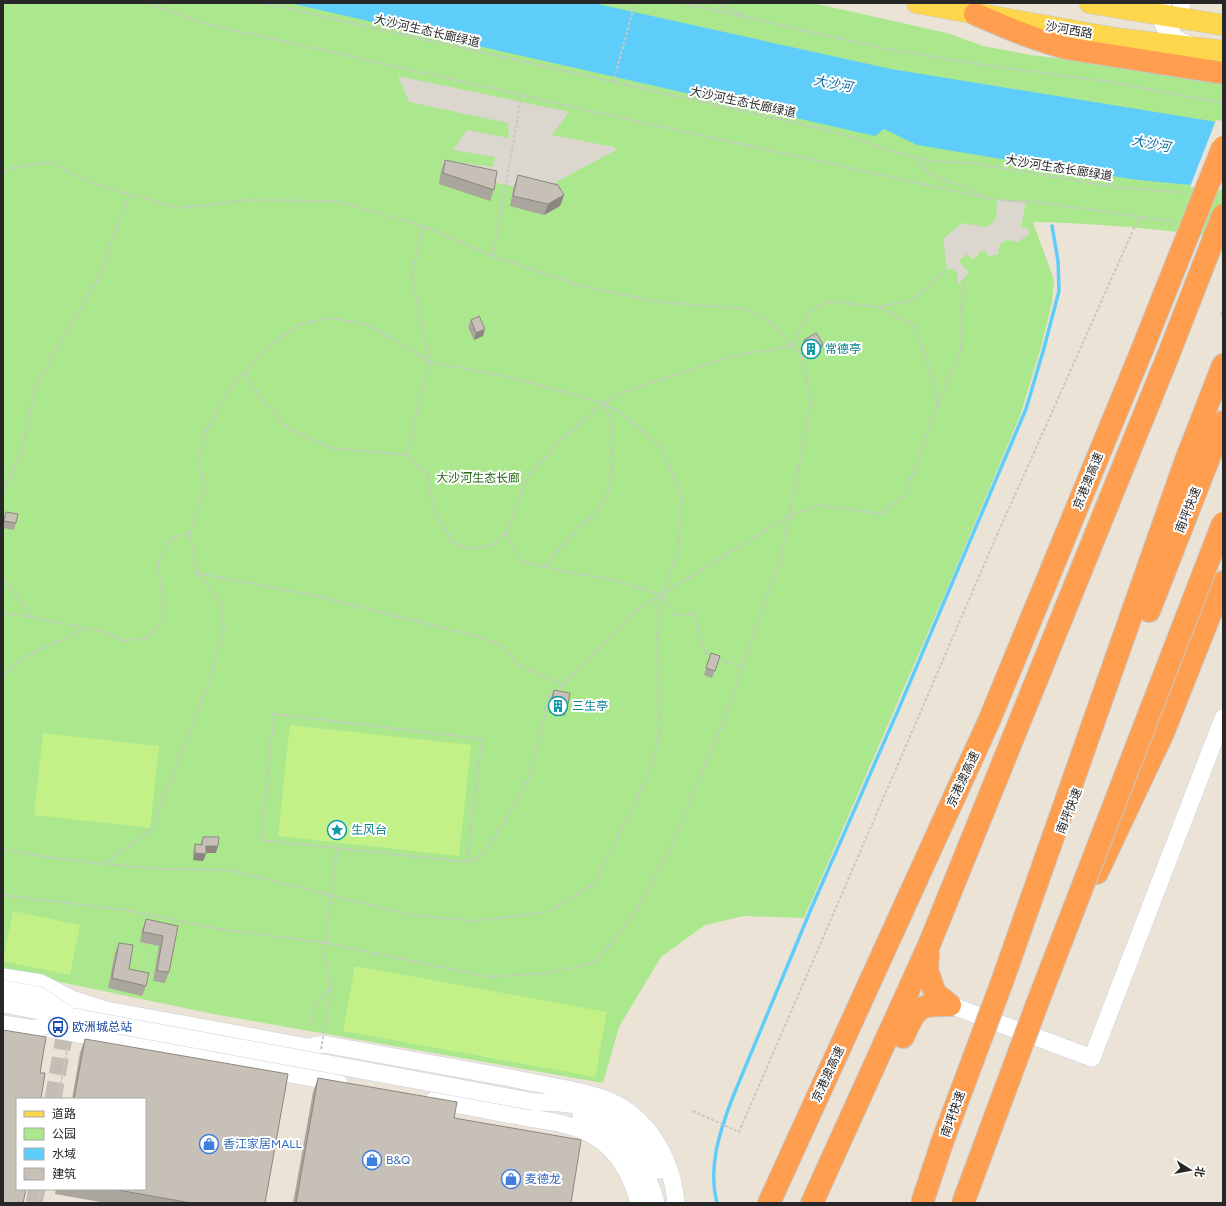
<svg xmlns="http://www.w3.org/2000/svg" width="1226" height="1206" font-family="Figtree,'Noto Sans SC',sans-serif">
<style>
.park{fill:#abe88d}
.pitch{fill:#c3f188}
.plaza{fill:#dbd6ce}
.water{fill:#5fcdf9}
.pier{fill:#ece3d7}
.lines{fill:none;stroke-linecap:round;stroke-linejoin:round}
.stream{stroke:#5fcdf9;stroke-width:3.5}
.minor-tunnel{stroke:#c5bdb4;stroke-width:17;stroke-dasharray:17 8;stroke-linecap:butt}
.minor-casing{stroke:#ccd0e2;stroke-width:18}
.major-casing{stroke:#c7c7c7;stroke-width:22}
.highway-casing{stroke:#c7c7c7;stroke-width:24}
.path{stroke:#c7c7c7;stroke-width:2;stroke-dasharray:3 2;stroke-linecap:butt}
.minor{stroke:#fff;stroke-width:17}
.major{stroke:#fdd64b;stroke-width:21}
.highway{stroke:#ff9e4e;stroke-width:22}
.minor-bridge-casing{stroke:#ccd0e2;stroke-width:18;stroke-linecap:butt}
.highway-bridge-casing{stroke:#c7c7c7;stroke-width:24;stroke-linecap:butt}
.path-bridge{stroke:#c7c7c7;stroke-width:2;stroke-dasharray:3 2;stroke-linecap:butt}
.minor-bridge{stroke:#fff;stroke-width:17}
.highway-bridge{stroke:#ff9e4e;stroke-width:22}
.wall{fill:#aaa59d}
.shaded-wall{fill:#8b8680}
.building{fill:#c6c0b7;stroke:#8b8680}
.labels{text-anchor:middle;stroke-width:4;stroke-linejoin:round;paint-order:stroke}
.street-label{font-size:12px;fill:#272727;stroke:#fff}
.culture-label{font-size:12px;fill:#0d838f;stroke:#fff;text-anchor:start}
.park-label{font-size:12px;fill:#236913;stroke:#fff}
.transit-label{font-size:12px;fill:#164399;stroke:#fff;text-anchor:start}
.shop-label{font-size:12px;fill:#366cbe;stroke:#fff;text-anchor:start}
.water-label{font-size:13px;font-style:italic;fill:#0268a1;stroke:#fff}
</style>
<rect width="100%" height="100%" fill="#ece3d7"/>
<path class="park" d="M3,3H813L947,33L983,46L1031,55L1223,79V238C1160,229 1097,223 1033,222L1054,280L1052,303L1041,347L1020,416L950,582L804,918L744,916L705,925L661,957L619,1027L603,1083L213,1014L3,970Z"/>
<path class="pitch" d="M290,725L471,745L459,856L278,836Z
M43,733L159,746L150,828L34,815Z
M13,911L80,925L70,975L3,961Z
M355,966L607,1012L595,1077L343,1031Z"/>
<path class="plaza" d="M398,76L569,112L552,135L614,147L616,150L545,188L554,195L441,171L443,160L493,167L495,157L453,150L467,130L509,138L508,123L409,102Z
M997,200L1007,201L1026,202L1021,227L1029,229V235L1017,242L1007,240L1000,244L998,255L987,256V252L979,251L978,256L972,259L967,254L959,261L969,273L958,284V275L954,269H947L943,239L962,223L985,227L990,225L996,219Z"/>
<path class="water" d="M289,3H593L891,69L1223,123V188L1138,180L1032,164L917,145L884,129L875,136Z"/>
<path class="pier" d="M1216,120L1223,121V190L1190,187Z"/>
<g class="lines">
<path class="stream" d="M717,1203C708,1167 719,1133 732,1099L811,909L899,708L1026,409L1044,348L1059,291L1058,261L1052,226"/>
<path class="minor-tunnel" d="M53,1099L65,1032
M34,1203L37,1189"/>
<defs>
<path id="minor" d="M1163,3C1162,7 1160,12 1161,16C1162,31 1178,41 1191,45
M1169,27C1179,21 1179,13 1182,3
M3,977L41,983L72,999L106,1010L308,1047L323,1044C386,1056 448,1067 510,1078C529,1082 548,1085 567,1089C584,1093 601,1096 616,1104C652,1123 673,1164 676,1203
M950,1005L1092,1058L1223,718
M35,1026L339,1083
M434,1100C464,1106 494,1112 524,1117C548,1121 577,1124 597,1138C620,1153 632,1177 639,1203
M535,1102C597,1102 628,1114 659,1170
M581,1115C622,1131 645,1161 656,1203"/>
<path id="major" d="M917,3L1120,39L1223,51
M1090,3L1223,25"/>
<path id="highway" d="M975,14C1007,28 1037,41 1071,49L1223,73
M1149,611L1223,422
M1097,873L1163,733L1223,582
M928,953L927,970L935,993L950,1005
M1002,982L1186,460L1223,365
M903,1037C916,1008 917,1004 950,1005
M769,1203L989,721L1142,350
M812,1203L929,945L1168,356"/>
</defs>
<use href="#minor" class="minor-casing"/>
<use href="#major" class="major-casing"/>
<use href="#highway" class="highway-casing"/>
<path class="path" d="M146,3L207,24L531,97L568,106L982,197L1007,201L1037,202L1176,222
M263,3L836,132L894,152L931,161L973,163L1116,187L1188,193
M682,3L887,49L990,66L1104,81L1223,103
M718,3L748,18
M613,83L635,3
M915,157C919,162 924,169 930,173C946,184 966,184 981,196
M3,173L11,168L49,162L94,184L179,208L248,200L336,201L423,226L493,256L581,286L660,302L747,309L774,325L803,358L811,404L781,557L724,720L668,853L634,914L596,962L549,973L489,977L326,943L219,929L125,910L3,895
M493,256L522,94
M1221,315L1223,308
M245,373L263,402L291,430L331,448L407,455L428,475L433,508L453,543L472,549L492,545L506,533L528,476L557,444L603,403L626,391L733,356L792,346L809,312L828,301L878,307L912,300L947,269
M937,407L961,350V313L964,279
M407,455L429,362L412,275L423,226
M3,491L22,452L35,387L100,275L129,194
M506,533L520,561L562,571L615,580L661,595L675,616L696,613C698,626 698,652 712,657
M544,566L582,524L593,516L607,496L612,472L613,424L604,404
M196,573L312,595L475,636L501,645L517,664L563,685
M3,579L32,616
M3,613L32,617L104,632L124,641L148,638L163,619V599L158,563L170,539L190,533
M716,659L742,667
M3,674L27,656L84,629
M274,714L482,739L467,862L261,840Z
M3,849L52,858L104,864L160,869L229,870L410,915L474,921L548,912L594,884L647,778L660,733L657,639L661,595L678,554L682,496L660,447L624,415L603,403L532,383L494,374L429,362L393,339L365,324L331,318L300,324L270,346L229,389L205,434L199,459L204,489L190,533L196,573L221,602L224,628L210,678L152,829L104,864
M467,862L482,856L503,825L530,776L549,696L563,685L636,610L789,516L818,505L881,514L905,495L937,408L934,382L914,325L880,308
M329,1003L331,987L324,953L337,848
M312,1023L315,1003L331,988
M58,1099L68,1045
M693,1111L739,1132L994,542L1139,217
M38,1203L41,1189"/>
<use href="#minor" class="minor"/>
<use href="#major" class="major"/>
<use href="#highway" class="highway"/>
<defs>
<path id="minor-bridge" d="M3,989L38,995L66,1013
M3,1004L535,1102
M3,1024L34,1029L71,1018"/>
<path id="highway-bridge" d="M1142,350L1223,147
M1168,356L1223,215
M922,1203L943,1140L1002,982
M963,1203L1039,999L1223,523"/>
</defs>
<use href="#minor-bridge" class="minor-bridge-casing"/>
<use href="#highway-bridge" class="highway-bridge-casing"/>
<path class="path-bridge" d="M321,1049L329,1003"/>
<use href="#minor-bridge" class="minor-bridge"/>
<use href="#highway-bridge" class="highway-bridge"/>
</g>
<path class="wall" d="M445,160L494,190L490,201L439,184L441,171Z
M518,175L564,195L560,206L544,215L510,206L514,186Z
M471,320L483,336L474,340L468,327Z
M804,340L823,344L820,351L808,359L802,347Z
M6,512L16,523L14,530L3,528V522Z
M711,653L720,656L712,678L704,675Z
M554,690L567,709L565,716L549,713L551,697Z
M203,837L216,853H206L203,861L193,860V852L195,844L200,845Z
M146,919L178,926L169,972L165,983L153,981L159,946L140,942L142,930Z
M119,943L129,969L146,986L142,996L108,988L115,953Z
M85,1039L265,1203H106L55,1194L56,1189H145V1099H72L80,1053Z
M318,1078L454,1118L571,1203H293L313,1092Z"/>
<path class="shaded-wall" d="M564,195L560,206L544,215L548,204Z
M485,329L483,336L474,340L476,333Z
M823,344L820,351L808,359L811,352Z
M206,846H218L216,853H203Z
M195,853L206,854L203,861L193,860Z"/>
<path class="building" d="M445,160L497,171L494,190L443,173Z
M518,175L558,185L564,195L548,204L513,196Z
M479,316L485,329L476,333L471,320Z
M816,333L823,344L811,352L804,340Z
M6,512L18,514L16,523L4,521Z
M711,653L720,656L715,671L706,668Z
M554,690L570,693L567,709L551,706Z
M203,837H219L218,846H206V854L195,853V844L202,845Z
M146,919L178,926L169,972L157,971L163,936L143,932Z
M119,943L133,945L129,969L149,973L146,986L112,978Z
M3,1030L46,1037L40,1073H45L41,1099H17V1189H26L23,1203H3Z
M85,1039L288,1074L265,1203H191L112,1189H145V1099H74Z
M318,1078L457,1102L454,1118L581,1140L571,1203H296Z"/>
<defs>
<symbol id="building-ring" viewBox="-11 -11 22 22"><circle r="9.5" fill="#fff" stroke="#0f9aa8" stroke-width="1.5"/><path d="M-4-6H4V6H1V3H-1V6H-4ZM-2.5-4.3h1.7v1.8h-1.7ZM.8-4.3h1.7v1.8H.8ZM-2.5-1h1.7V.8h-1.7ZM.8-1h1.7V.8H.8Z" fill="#0f9aa8"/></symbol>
<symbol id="sight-ring" viewBox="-11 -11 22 22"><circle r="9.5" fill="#fff" stroke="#0f9aa8" stroke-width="1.5"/><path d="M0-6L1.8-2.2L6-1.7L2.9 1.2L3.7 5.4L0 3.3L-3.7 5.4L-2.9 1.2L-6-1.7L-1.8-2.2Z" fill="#0f9aa8"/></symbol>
<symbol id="bus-ring" viewBox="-11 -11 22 22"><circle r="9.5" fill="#fff" stroke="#1a4fb4" stroke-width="1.5"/><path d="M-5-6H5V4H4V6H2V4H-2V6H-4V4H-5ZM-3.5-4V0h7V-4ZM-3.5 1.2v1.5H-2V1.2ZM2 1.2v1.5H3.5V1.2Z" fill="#1a4fb4"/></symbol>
<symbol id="shop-ring" viewBox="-11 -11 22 22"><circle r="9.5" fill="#fff" stroke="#3f7fe0" stroke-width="1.5"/><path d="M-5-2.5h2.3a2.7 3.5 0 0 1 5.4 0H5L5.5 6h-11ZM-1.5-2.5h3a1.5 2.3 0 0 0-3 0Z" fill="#3f7fe0"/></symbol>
</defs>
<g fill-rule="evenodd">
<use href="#building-ring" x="800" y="338" width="22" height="22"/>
<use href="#building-ring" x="547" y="695" width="22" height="22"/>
<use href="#sight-ring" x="326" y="819" width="22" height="22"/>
<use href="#bus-ring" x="47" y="1016" width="22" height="22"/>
<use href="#shop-ring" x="198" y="1133" width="22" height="22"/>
<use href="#shop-ring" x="361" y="1149" width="22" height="22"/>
<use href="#shop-ring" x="500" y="1168" width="22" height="22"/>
</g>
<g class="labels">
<g class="street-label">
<text transform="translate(1069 30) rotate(10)" y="4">沙河西路</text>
<text transform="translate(427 31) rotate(13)" y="4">大沙河生态长廊绿道</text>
<text transform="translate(743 102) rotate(12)" y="4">大沙河生态长廊绿道</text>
<text transform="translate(1059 168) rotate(9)" y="4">大沙河生态长廊绿道</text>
<text transform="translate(1088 481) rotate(-68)" y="4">京港澳高速</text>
<text transform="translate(1188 510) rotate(-68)" y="4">南坪快速</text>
<text transform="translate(963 779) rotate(-65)" y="4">京港澳高速</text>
<text transform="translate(1069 811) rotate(-68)" y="4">南坪快速</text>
<text transform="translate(828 1074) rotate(-65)" y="4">京港澳高速</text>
<text transform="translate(953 1114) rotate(-70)" y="4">南坪快速</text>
</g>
<g class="culture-label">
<text x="825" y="353">常德亭</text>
<text x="572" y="710">三生亭</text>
<text x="351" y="834">生风台</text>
</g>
<g class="park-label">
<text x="478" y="482">大沙河生态长廊</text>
</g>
<g class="transit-label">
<text x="72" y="1031">欧洲城总站</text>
</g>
<g class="shop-label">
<text x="223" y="1148">香江家居MALL</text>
<text x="386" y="1164">B&amp;Q</text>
<text x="525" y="1183">麦德龙</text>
</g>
<g class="water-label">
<text transform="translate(833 83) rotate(11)" y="5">大沙河</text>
<text transform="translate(1151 143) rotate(11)" y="5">大沙河</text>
</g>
</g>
<rect width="1226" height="1206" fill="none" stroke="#272727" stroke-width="8"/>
<rect x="16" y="1098" width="130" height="92" fill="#ffffff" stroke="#a9a9a9"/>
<rect x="24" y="1111" width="20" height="6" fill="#fdd64b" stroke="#a9a9a9"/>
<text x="52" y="1118" font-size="12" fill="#272727">道路</text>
<rect x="24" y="1128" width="20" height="12" fill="#abe88d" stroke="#a9a9a9"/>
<text x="52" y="1138" font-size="12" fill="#272727">公园</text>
<rect x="24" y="1148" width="20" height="12" fill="#5fcdf9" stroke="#a9a9a9"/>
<text x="52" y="1158" font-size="12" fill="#272727">水域</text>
<rect x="24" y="1168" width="20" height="12" fill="#c6c0b7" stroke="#a9a9a9"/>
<text x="52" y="1178" font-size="12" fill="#272727">建筑</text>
<g transform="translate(1190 1170) rotate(101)" stroke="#ffffff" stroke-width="3" paint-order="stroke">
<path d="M0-3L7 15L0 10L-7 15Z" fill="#272727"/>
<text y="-6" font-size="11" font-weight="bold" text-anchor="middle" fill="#272727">北</text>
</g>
</svg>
